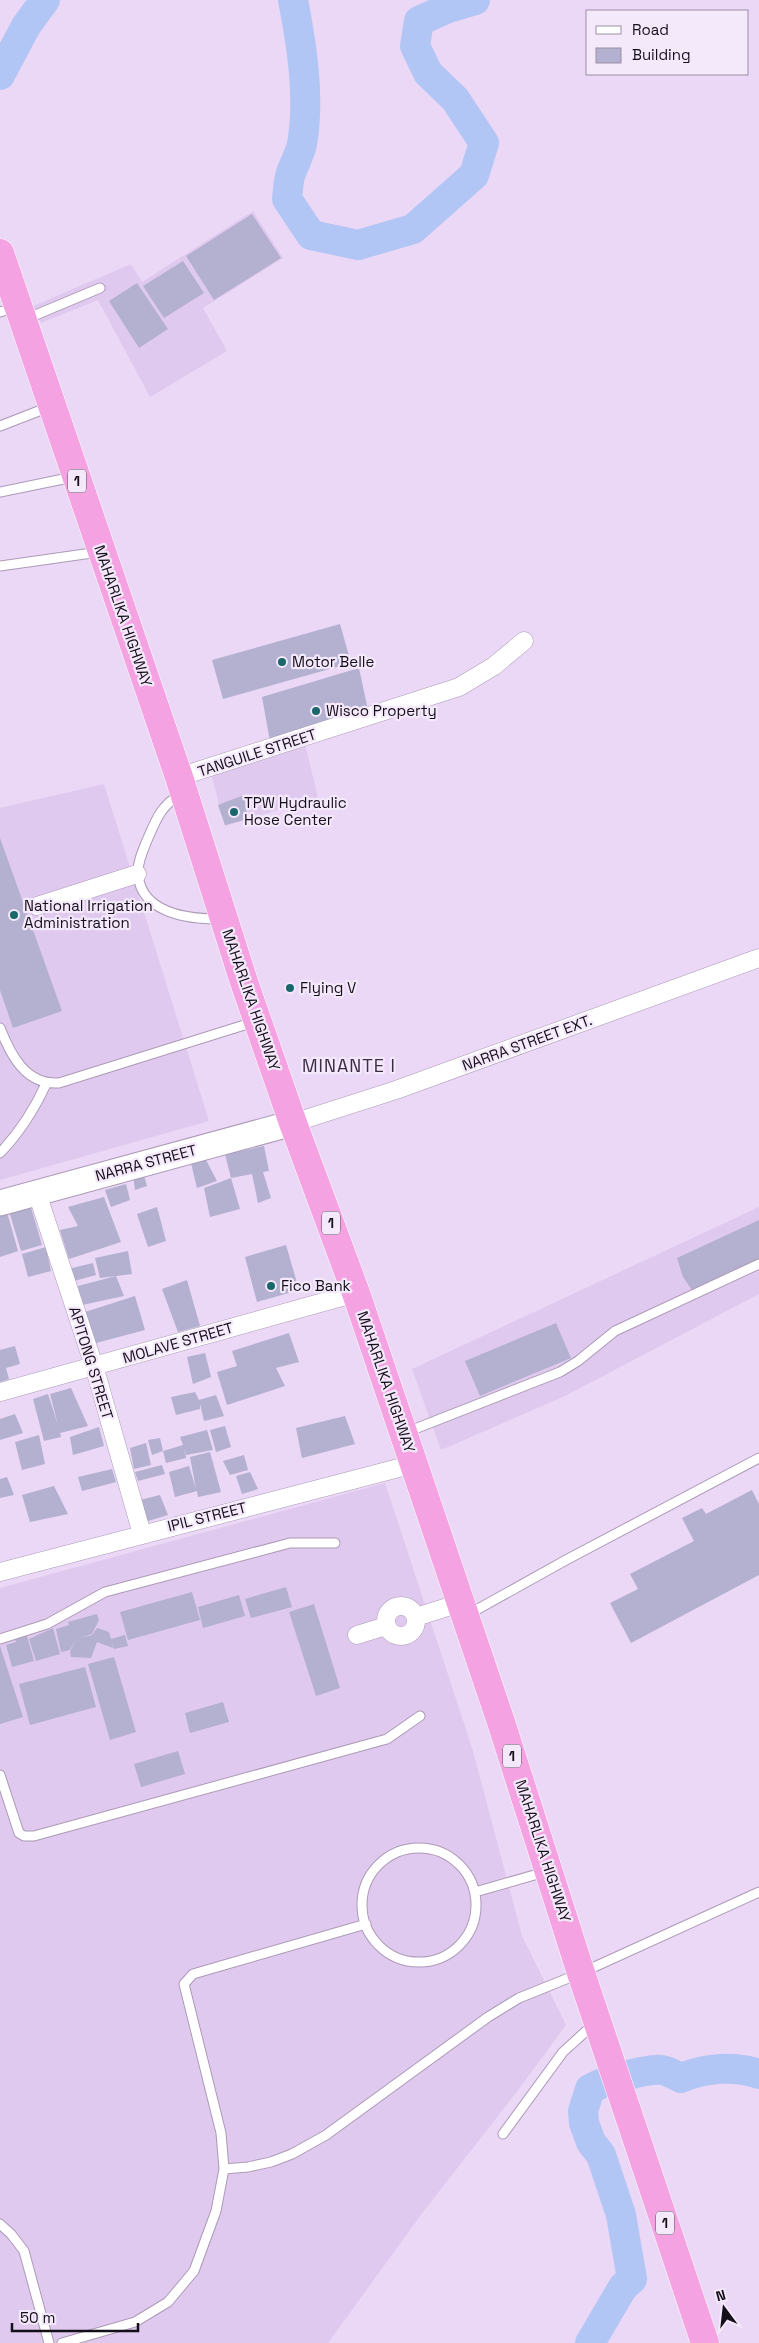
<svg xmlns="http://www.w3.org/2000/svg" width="759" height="2343" font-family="'Space Grotesk',sans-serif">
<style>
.built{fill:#e0c9ee}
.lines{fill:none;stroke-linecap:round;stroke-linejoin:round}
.river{stroke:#b2c6f5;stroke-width:30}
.building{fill:#b3b0d0}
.lane-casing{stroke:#ac9ab7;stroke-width:11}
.street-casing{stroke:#ac9ab7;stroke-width:19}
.secondary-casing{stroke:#ac9ab7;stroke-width:27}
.highway-casing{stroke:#fff;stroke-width:29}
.lane{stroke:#fff;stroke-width:9}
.street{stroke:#fff;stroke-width:18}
.secondary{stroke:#fff;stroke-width:25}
.highway{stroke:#f4a2e1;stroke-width:28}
.poi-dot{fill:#19676a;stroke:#f4e8fb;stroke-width:2}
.labels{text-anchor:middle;stroke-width:4.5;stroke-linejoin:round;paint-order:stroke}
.shield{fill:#f4e8fb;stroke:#58505d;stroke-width:1}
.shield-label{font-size:14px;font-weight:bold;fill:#150f19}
.street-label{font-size:15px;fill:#150f19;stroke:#f4e8fb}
.poi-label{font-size:15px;fill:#150f19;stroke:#f4e8fb;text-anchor:start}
.quarter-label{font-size:18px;letter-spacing:1px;fill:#3c2d45;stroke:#f4e8fb}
</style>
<rect width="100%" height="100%" fill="#ebd7f6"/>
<path class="built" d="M253,211L283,258L203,308L227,351L150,397L98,300L41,323L33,306L131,264L142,282Z
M304,740L318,798L225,826L210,770Z
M104,784L209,1121L0,1180V808Z
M759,1207V1294L565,1396L441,1450L412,1369Z
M385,1483L473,1751L522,1936L566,2025L519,2089L423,2212L328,2343H0V1588Z"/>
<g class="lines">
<path class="river" d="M293,0C302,46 310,98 302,144C300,154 294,164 291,173C288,181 288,191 287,199L311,235L358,245L413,229L474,175L484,143L455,99L428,73L415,46L419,21L448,8L475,0
M0,75L26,26L45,0
M590,2343L623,2287L632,2279L621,2215L601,2155L591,2142L584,2123L583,2111L590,2089C604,2081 647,2068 662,2070C668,2071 675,2075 681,2078C705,2068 734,2065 759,2074"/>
</g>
<path class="building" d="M252,214L281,258L214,300L186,256Z
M183,261L204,293L164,318L143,286Z
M137,283L168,329L139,348L109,301Z
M340,624L351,663L223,699L212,660Z
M359,668L369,715L271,747L262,697Z
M244,795L248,819L225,825L218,805Z
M0,838L62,1011L13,1028L0,990Z
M264,1146L269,1171L263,1172L271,1198L258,1203L252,1174L231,1178L225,1154Z
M205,1158L217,1181L197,1188L191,1163Z
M143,1172L147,1186L135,1190L133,1175Z
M231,1178L240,1209L210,1217L204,1188Z
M126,1184L130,1200L111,1207L105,1190Z
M104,1197L121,1242L69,1259L60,1230L78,1226L68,1207Z
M30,1204L42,1245L21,1251L9,1211Z
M157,1207L166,1241L148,1247L137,1214Z
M7,1212L18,1251L0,1257V1213Z
M759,1220V1262L694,1293L683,1277L677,1258Z
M286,1245L299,1290L257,1302L245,1257Z
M46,1247L51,1271L28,1277L22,1254Z
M128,1251L132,1274L100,1278L95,1258Z
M93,1263L96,1275L74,1281L68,1269Z
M116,1276L124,1296L82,1305L78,1286Z
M187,1280L200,1326L178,1332L162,1289Z
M135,1296L145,1330L96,1343L85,1312Z
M556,1323L571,1358L480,1396L465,1361Z
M289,1333L299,1362L276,1368L285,1386L227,1405L217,1372L237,1366L232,1351Z
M15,1346L20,1364L6,1368L9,1379L0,1382V1350Z
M205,1353L211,1377L193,1384L187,1357Z
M71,1388L88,1426L60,1433L61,1437L44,1441L33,1399L48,1394L58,1425L50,1394Z
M195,1392L199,1400L216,1395L224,1416L204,1421L200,1404V1409L176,1415L171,1397Z
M15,1414L23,1433L0,1440V1419Z
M345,1416L355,1444L302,1458L296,1428Z
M225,1426L231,1447L216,1452L210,1430Z
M99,1427L104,1446L73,1455L70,1437Z
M207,1430L213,1450L186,1455L184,1447L186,1458L166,1463L163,1451L183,1445L180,1437Z
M39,1435L45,1464L22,1470L15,1442Z
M160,1438L163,1451L152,1455L148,1440Z
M146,1443L151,1465L134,1469L130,1448Z
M210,1452L221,1492L198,1497L197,1491L175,1497L169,1472L189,1466L196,1489L190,1457Z
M244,1455L248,1470L230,1475L223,1461Z
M162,1465L165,1474L138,1481L135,1472Z
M112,1469L116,1482L82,1491L78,1477Z
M250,1472L258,1489L242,1494L236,1476Z
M7,1477L14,1495L0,1498V1479Z
M54,1486L68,1514L30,1522L22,1495Z
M752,1490L759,1504V1575L631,1643L610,1603L638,1589L630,1574L694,1541L682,1518L702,1508L706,1514Z
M160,1495L168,1515L145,1522L140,1500Z
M286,1587L292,1607L251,1618L245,1599Z
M192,1592L200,1620L128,1640L120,1612Z
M239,1595L245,1616L203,1628L198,1607Z
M314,1604L340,1688L316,1696L289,1612Z
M97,1614L99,1620L92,1634L80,1638L92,1635L97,1628L109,1632L111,1639L125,1635L128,1646L114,1649L112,1642L113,1648L97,1642L91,1658L71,1657L70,1652L76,1639L70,1650L61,1652L56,1629L69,1625L68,1622Z
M53,1628L60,1654L36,1661L29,1639Z
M27,1636L34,1661L12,1667L6,1645L16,1642L15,1639Z
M0,1646L23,1717L0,1724Z
M114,1657L136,1732L110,1740L88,1664Z
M85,1667L96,1707L30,1725L19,1684Z
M223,1702L229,1722L190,1733L185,1713Z
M178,1751L185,1774L141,1787L134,1764Z"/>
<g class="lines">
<defs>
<path id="lane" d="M0,312L17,307
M26,319L100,288
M0,426L49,407
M0,492L73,477
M0,566L99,552
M182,793C162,805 157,817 148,838C144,848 137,862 138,874C141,914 190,919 220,919
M0,1028C11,1056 26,1085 59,1083L254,1022
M0,1153C20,1132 34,1110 46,1084
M407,1432L560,1372L578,1361L615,1331L759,1264
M469,1614L566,1560L759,1458
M0,1639L47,1624L105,1592L290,1543H335
M0,1775L19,1833L24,1836H34L387,1739L420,1716
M362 1905a57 57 0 1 1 114 0a57 57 0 1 1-114 0Z
M475,1892L545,1872
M503,2134L563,2052L595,2023
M224,2169L248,2167L271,2162L292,2154L326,2135L488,2017L519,1998L581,1973L759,1892
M0,2224L11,2234L24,2251L49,2343
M62,2343L135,2322L168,2302L194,2271L216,2211L224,2169L221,2133L184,1984L193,1974L366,1924"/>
<path id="street" d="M179,777L459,687L494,666L524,641
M37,906L137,874
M293,1123L396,1090L759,958
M37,1193L94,1366L142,1534
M0,1392L356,1293
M0,1572L414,1464
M386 1621a15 15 0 1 1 30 0a15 15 0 1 1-30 0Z
M416,1617L460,1603
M357,1635L386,1626"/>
<path id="secondary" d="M0,1203L293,1123"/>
<path id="highway" d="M0,253L179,777L244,982L293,1123L356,1293L501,1722L581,1973L705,2343"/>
</defs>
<use href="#lane" class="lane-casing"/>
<use href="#street" class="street-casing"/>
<use href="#secondary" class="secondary-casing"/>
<use href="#highway" class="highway-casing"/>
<use href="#lane" class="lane"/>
<use href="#street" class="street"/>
<use href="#secondary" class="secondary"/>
<use href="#highway" class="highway"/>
</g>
<g class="poi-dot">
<circle cx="282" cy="662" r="5"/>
<circle cx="316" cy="711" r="5"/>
<circle cx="234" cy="812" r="5"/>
<circle cx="14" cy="915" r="5"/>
<circle cx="290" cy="988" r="5"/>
<circle cx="271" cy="1286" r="5"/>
</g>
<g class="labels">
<g class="shield">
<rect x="68" y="469.5" width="18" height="23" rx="4"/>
<rect x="322" y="1211.5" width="18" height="23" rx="4"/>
<rect x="503" y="1744.5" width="18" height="23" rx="4"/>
<rect x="656" y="2211.5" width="18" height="23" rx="4"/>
</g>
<g class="shield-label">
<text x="77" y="486">1</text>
<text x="331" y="1228">1</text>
<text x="512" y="1761">1</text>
<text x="665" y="2228">1</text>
</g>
<g class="street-label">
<text transform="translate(123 616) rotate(71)" y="5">MAHARLIKA HIGHWAY</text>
<text transform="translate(257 753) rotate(-18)" y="5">TANGUILE STREET</text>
<text transform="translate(251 1000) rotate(71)" y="5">MAHARLIKA HIGHWAY</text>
<text transform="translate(527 1043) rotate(-20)" y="5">NARRA STREET EXT.</text>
<text transform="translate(146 1163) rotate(-15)" y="5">NARRA STREET</text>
<text transform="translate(178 1343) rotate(-16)" y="5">MOLAVE STREET</text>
<text transform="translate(91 1363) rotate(73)" y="5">APITONG STREET</text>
<text transform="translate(386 1382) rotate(71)" y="5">MAHARLIKA HIGHWAY</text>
<text transform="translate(207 1517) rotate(-14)" y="5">IPIL STREET</text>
<text transform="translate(543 1851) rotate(72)" y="5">MAHARLIKA HIGHWAY</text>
</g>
<g class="poi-label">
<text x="292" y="667">Motor Belle</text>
<text x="326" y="716">Wisco Property</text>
<text x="244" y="808">TPW Hydraulic<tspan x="244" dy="17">Hose Center</tspan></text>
<text x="24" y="911">National Irrigation<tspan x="24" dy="17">Administration</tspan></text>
<text x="300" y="993">Flying V</text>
<text x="281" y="1291">Fico Bank</text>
</g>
<g class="quarter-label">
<text x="349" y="1072">MINANTE I</text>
</g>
</g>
<rect x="586" y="10" width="162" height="65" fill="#f4e8fb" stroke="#9b91a1"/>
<rect x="596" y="26" width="25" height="8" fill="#ffffff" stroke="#9b91a1"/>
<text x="632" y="35" font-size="15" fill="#150f19">Road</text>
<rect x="596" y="48" width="25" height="15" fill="#b3b0d0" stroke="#9b91a1"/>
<text x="632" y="60" font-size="15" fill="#150f19">Building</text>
<g transform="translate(724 2308) rotate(345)" stroke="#f4e8fb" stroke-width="4" paint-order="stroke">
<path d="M0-4L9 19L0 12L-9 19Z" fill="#150f19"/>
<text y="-8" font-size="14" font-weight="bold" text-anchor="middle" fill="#150f19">N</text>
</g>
<path d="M12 2323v8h126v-8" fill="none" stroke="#150f19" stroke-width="2.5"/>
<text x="20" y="2323" font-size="15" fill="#150f19" stroke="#f4e8fb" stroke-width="4" paint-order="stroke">50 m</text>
</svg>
